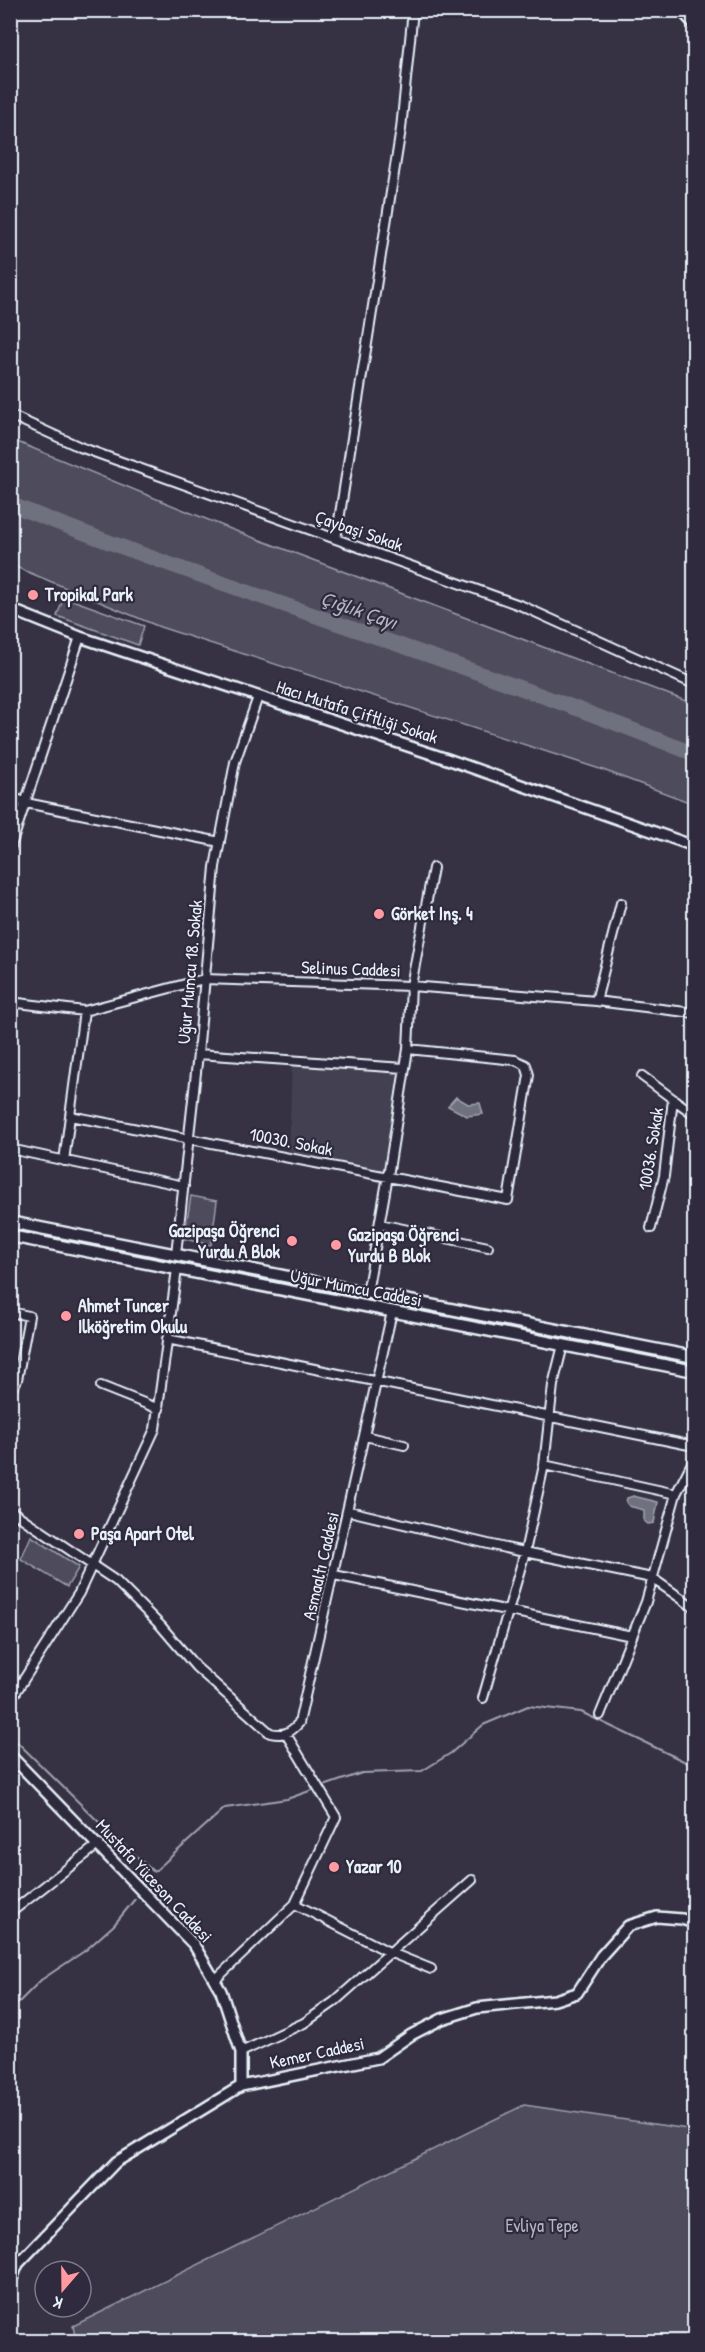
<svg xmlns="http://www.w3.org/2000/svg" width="705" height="2352" font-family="'Patrick Hand',sans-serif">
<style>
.built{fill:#433f51}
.green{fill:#4d4b5c;stroke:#9a9eaa;stroke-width:1.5}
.water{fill:#70717f;stroke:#a0a4af;stroke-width:1.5}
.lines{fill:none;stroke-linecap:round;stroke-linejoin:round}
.stream{stroke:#a0a4af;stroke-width:2}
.river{stroke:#70717f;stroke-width:15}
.minor-casing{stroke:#e8f1f8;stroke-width:12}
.tertiary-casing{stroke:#e8f1f8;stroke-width:14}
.secondary-casing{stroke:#e8f1f8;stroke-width:15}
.minor{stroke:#2f2a3d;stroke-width:8}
.tertiary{stroke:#2f2a3d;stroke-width:9}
.secondary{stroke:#2f2a3d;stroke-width:10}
.poi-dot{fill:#ff9aa2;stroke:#2f2a3d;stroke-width:2}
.labels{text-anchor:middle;stroke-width:4.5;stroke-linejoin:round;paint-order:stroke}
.street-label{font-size:18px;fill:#e8f1f8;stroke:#2f2a3d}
.poi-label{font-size:18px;font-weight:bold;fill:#e8f1f8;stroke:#2f2a3d;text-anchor:start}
.park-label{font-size:18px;fill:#b2b7c1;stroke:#2f2a3d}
.water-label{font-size:20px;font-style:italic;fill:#b2b7c2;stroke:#2f2a3d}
</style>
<rect width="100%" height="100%" fill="#363244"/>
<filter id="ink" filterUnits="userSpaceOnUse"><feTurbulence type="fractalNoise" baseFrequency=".0167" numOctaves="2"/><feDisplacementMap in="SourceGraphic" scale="12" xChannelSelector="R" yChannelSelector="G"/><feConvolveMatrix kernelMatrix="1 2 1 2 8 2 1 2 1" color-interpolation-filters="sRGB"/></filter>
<g filter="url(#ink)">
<path class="built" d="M292,1060L399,1067L383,1170L289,1151Z"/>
<path class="green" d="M10,439L228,528L694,704V804L603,770L160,627L11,565Z
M64,597L144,626L138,645L57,616Z
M191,1196L217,1201L211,1245L184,1239Z
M31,1536L79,1567L67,1587L21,1559Z
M524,2105L694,2130V2341H76L73,2326Z"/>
<path class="water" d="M456,1097L468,1104L480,1103L483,1114L467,1116L448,1106Z
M633,1496L658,1502L654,1523L648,1524L644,1521V1510L629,1506L626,1502L627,1498Z"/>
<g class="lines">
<path class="stream" d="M10,1735L108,1831L154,1872L225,1808L287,1799L315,1789
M321,1787L362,1773L422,1771L451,1753L483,1725L528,1706L581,1712L694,1766
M10,2011L41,1980L86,1950L114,1925L135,1899"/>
<path class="river" d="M10,504C236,594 469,663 694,754"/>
<defs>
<path id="minor" d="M10,415L80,447L522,606L694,684
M336,539L401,129L413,10
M10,796L26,803L220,842
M10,849L80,637
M596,1001L621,903
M10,1002L84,1011L204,979L411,986L596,1001L694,1013
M198,1054L404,1068
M642,1076L673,1099
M70,1116L508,1200L529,1075L526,1065L515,1060L408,1049
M10,1149L184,1186
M64,1161L84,1011
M380,1224L488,1247
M651,1228L664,1176L673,1099L694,1114
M176,1254L198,1054L215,867L235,762L258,697
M367,1293L389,1170L408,1049L411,986L433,868
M10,1312L29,1316L17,1380L10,1393
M167,1339L694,1446
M563,1345L553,1385L544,1465L676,1494
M101,1386L159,1409
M365,1436L404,1445
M10,1510L116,1581L161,1626L196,1667L270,1733C284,1736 290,1733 299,1723L392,1312
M349,1511L505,1548L652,1578L692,1606L694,1604
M334,1575L632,1636
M483,1698L525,1552L544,1465
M10,1701L79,1593L155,1429L177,1269
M600,1715L646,1602L676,1494L694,1459
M295,1904L389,1952L431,1969
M10,1913L99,1844
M215,1980L295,1904L336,1817L286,1734
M241,2052L304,2023L334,2002L472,1880"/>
<path id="tertiary" d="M681,10L694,24
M10,609L80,637L450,760L694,846
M10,1755L194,1945L221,1991L241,2052V2086
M10,2284L18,2264L116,2162L241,2086L378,2058L411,2035L442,2019L477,2008L555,2000L577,1993L601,1956L628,1926L657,1917L682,1919L694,1923"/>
<path id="secondary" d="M10,1222L694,1357
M10,1236L694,1371"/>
</defs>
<use href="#minor" class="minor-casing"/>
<use href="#tertiary" class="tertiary-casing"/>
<use href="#secondary" class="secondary-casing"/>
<use href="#minor" class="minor"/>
<use href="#tertiary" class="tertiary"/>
<use href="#secondary" class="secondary"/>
</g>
</g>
<g class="poi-dot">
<circle cx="33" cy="595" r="6"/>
<circle cx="379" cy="914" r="6"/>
<circle cx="292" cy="1241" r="6"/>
<circle cx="336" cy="1245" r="6"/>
<circle cx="66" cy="1316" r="6"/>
<circle cx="79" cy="1534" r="6"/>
<circle cx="334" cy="1867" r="6"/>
</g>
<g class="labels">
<g class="street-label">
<text transform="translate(359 531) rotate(19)" y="6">Çaybaşi Sokak</text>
<text transform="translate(357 712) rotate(18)" y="6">Hacı Mutafa Çiftliği Sokak</text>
<text transform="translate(351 969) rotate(2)" y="6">Selinus Caddesi</text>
<text transform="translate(190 972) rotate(-85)" y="6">Uğur Mumcu 18. Sokak</text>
<text transform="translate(291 1142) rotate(11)" y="6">10030. Sokak</text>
<text transform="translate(651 1149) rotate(-81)" y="6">10036. Sokak</text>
<text transform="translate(356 1288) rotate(11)" y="6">Uğur Mumcu Caddesi</text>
<text transform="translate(321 1566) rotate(-77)" y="6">Asmaaltı Caddesi</text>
<text transform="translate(154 1881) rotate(47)" y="6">Mustafa Yüceson Caddesi</text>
<text transform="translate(317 2053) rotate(-12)" y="6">Kemer Caddesi</text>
</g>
<g class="poi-label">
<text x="45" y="601">Tropikal Park</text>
<text x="391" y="920">Görket Inş. 4</text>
<text x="280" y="1237" text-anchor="end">Gazipaşa Öğrenci<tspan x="280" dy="21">Yurdu A Blok</tspan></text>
<text x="348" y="1241">Gazipaşa Öğrenci<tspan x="348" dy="21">Yurdu B Blok</tspan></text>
<text x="78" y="1312">Ahmet Tuncer<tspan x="78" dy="21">Ilköğretim Okulu</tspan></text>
<text x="91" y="1540">Paşa Apart Otel</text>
<text x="346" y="1873">Yazar 10</text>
</g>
<g class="park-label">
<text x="542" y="2232">Evliya Tepe</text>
</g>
<g class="water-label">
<text transform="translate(359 610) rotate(19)" y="7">Çığlık Çayı</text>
</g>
</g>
<rect width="705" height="2352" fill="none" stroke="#2f2a3d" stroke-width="36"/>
<rect x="18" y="18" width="669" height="2316" fill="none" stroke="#e8f1f8" stroke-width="2" filter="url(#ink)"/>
<g transform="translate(63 2289) rotate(200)"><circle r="28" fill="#2f2a3d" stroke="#797a88" stroke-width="1.5"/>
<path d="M0-4.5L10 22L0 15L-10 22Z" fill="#ff9aa2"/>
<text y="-9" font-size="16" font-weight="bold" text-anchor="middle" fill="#e8f1f8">K</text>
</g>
</svg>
